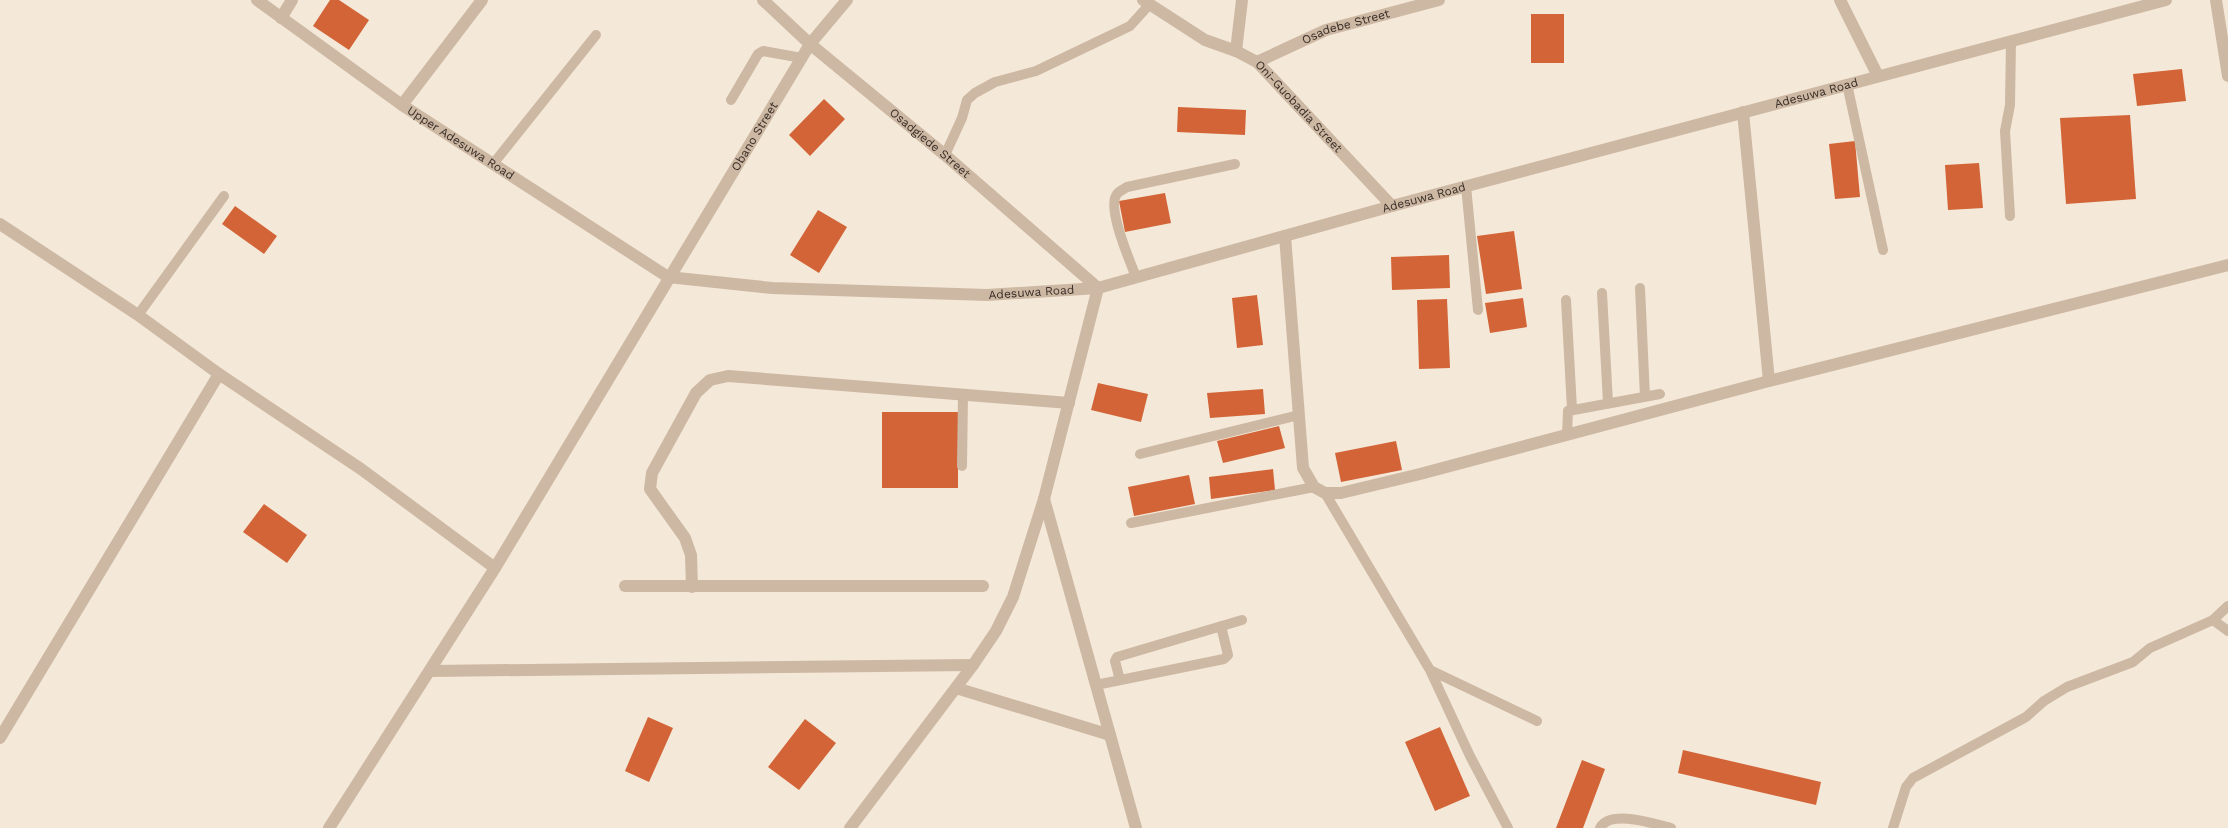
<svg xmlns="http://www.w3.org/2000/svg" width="2228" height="828" font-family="'Work Sans',sans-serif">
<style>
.building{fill:#d26437}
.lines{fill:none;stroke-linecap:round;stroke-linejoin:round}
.service{stroke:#cdb8a3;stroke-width:10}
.minor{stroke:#cdb8a3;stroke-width:12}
.tertiary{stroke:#cdb8a3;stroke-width:12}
.labels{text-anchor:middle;stroke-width:4.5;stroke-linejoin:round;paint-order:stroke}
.street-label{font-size:12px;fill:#372c26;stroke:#fbf2e4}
</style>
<rect width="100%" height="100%" fill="#f4e8d8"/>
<path class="building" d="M330,0H339L369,20L349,50L313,26Z
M1531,14H1564V63H1531Z
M2182,69L2186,101L2137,106L2133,74Z
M824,99L845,119L810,156L789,135Z
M1178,107L1246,110L1245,135L1177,132Z
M2130,115L2136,199L2066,204L2060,118Z
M1855,141L1860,197L1835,199L1829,144Z
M1979,163L1983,208L1948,210L1945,165Z
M1165,193L1171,223L1125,232L1119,201Z
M235,206L277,236L264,254L222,224Z
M818,210L847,227L819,273L790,255Z
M1514,231L1522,289L1486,294L1477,236Z
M1449,255L1450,288L1392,290L1391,257Z
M1257,295L1263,345L1237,348L1232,298Z
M1523,298L1527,327L1490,333L1485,303Z
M1447,299L1450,368L1419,369L1417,300Z
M1098,383L1148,394L1141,422L1091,410Z
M1263,389L1265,414L1210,418L1207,393Z
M882,412H958V488H882Z
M1279,426L1285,448L1223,463L1217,441Z
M1396,441L1402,470L1341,482L1335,453Z
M1273,469L1275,490L1211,499L1209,477Z
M1189,475L1195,504L1134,516L1128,487Z
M264,504L307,535L287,563L243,532Z
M648,717L673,728L649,782L625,771Z
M805,719L836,743L799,790L768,767Z
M1440,727L1470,796L1435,811L1405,742Z
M1683,750L1821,782L1816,805L1678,773Z
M1582,760L1605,769L1583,828H1556Z"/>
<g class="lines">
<path class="service" d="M1847,84L1883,250
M731,100L758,54L763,51L802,58
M945,155L962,118L967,100L975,93L995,82L1036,71L1130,26L1149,5
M493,164L596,35
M1466,186L1478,310
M2010,216L2005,131L2010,105L2011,41
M1136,277C1130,261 1106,207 1117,194C1119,191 1124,189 1127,187L1235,164
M1640,288L1645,397
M1602,293L1608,403
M1566,300L1572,409
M138,315L224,196
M1567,435L1568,411L1660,394
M1140,454L1299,415
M962,466L963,395
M1325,493L1430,670L1470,756L1508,828
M1131,523L1314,487
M2213,620L2228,631
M1430,670L1537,721
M1120,680L1115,661L1117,657L1242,620
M1096,685L1224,659L1228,655L1221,626
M1600,828C1610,809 1654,824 1671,828
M1893,828L1906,787L1913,778L2026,717L2044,701L2067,687L2133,662L2150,648L2213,620L2228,606"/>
<g class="minor">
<path id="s1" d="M257,0L402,105L668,277L772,288L987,295L1098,288"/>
<path id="s2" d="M763,0L810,44L945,155L1098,288"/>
<path d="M1143,0L1205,40L1236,51"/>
<path id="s3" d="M1242,0L1236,51L1257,62L1392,206"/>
<path d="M1840,0L1878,76"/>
<path d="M2216,0L2228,76"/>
<path d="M281,18L292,0"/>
<path id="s4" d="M1257,62L1326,30L1439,0"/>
<path d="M402,105L482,0"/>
<path d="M1743,112L1769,381"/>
<path d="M0,224L138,315L219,374L361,469L495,568"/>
<path d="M1285,236L1303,468L1314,487L1325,493H1341L1420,474L1769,381L2228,265"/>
<path d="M1044,499L1136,828"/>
<path d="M625,586H983"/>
<path d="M692,587L691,555L685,538L650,489L652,473L696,393L710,380L728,376L1069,403"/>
<path d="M430,671L973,665"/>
<path d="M956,688L1110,735"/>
<path d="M0,738L219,374"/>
<path id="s5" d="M329,828L495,568L810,44L847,0"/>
</g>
<path class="tertiary" id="s6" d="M850,828L973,665L996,631L1013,597L1044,499L1098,288L1392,206L2166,0"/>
</g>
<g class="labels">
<g class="street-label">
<text dy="4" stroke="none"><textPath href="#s4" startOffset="96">Osadebe Street</textPath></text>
<text dy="4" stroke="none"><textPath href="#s6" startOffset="1348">Adesuwa Road</textPath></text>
<text dy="4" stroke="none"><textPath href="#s3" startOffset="136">Oni-Guobadia Street</textPath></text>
<text dy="4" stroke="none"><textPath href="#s5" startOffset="812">Obano Street</textPath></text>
<text dy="4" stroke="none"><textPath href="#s1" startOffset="249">Upper Adesuwa Road</textPath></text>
<text dy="4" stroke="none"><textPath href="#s2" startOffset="220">Osadgiede Street</textPath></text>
<text dy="4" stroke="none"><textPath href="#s6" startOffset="942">Adesuwa Road</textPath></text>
<text dy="4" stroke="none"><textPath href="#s1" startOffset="860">Adesuwa Road</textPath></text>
</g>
</g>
</svg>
